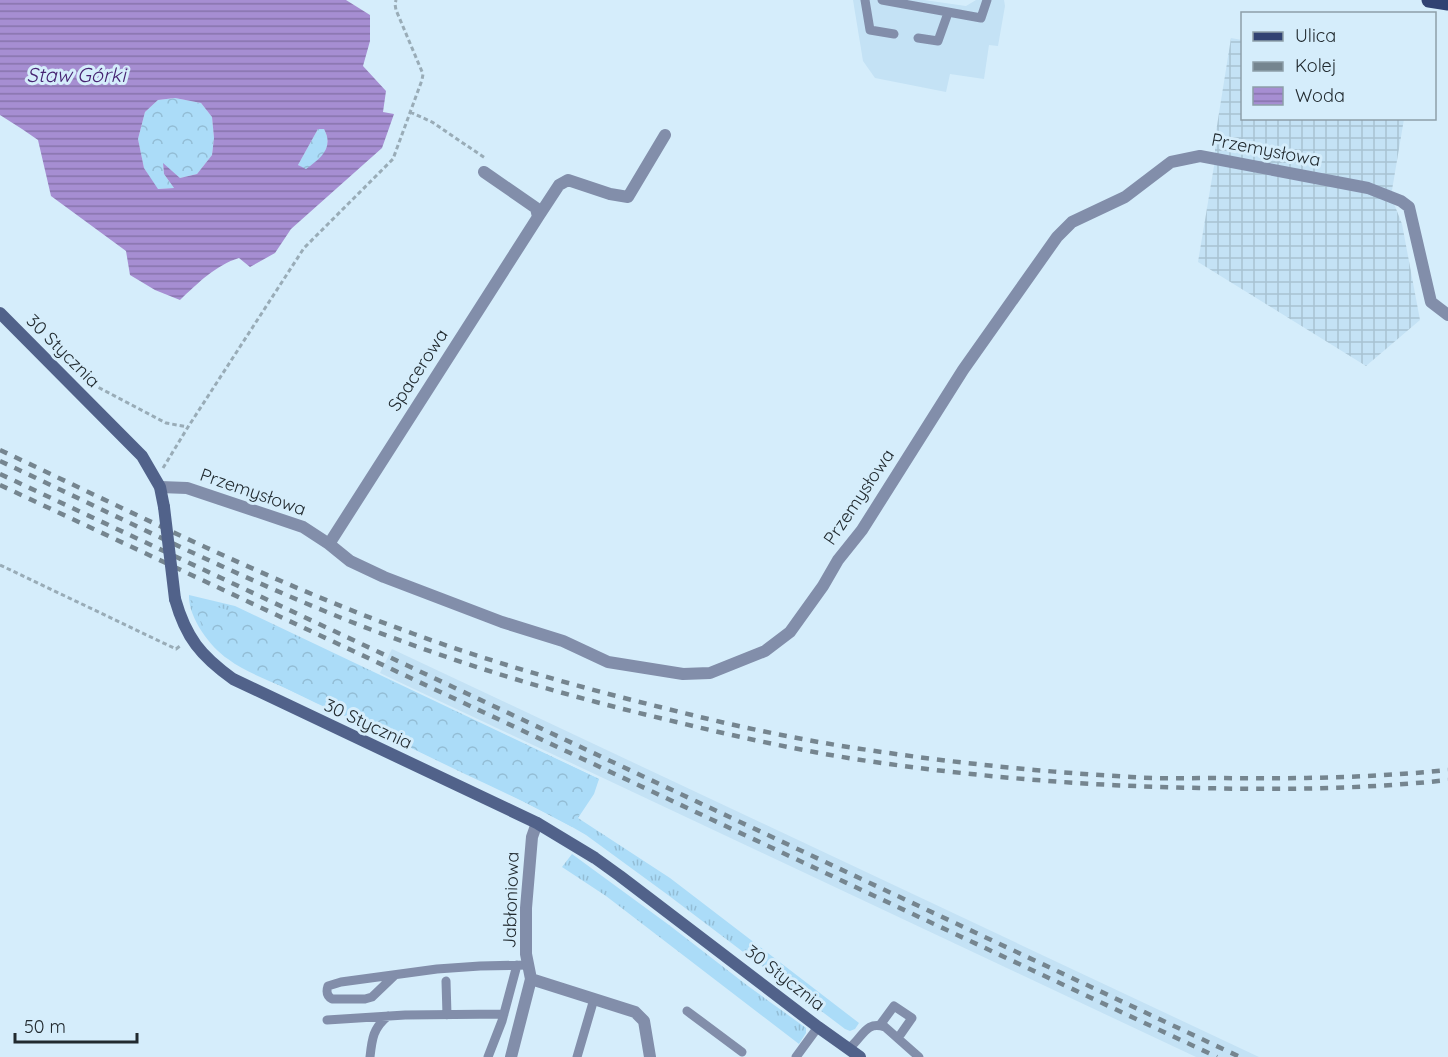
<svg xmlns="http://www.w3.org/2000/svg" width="1448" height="1057" font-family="Quicksand,sans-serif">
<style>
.built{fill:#c4e2f5}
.industrial{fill:url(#industrial-grid)}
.grass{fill:url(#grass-tufts)}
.forest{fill:url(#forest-crowns)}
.water{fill:url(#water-rules);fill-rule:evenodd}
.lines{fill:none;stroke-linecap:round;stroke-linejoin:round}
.path{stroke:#99acb7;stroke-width:3;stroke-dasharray:4.5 3;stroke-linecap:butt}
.lane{stroke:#828eaa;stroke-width:9}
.street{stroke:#828eaa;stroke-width:12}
.secondary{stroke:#51628a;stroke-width:12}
.primary{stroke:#314272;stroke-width:15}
.rail{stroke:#75858f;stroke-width:4.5;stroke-dasharray:8 8;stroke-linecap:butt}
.secondary-bridge{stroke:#51628a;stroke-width:12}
.labels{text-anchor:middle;stroke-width:6;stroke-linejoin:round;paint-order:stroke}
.street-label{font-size:18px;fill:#212a2f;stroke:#d5edfb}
.water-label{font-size:20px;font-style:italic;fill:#462372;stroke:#d5edfb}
</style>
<defs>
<pattern id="industrial-grid" width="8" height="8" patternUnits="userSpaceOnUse" patternTransform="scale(1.5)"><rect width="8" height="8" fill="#c4e2f5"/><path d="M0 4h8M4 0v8" fill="none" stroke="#a8c2d2"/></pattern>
<pattern id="grass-tufts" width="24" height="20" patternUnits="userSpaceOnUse" patternTransform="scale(1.5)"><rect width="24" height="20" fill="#abdcf8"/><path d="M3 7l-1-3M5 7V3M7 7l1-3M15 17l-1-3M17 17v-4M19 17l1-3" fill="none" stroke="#93bdd5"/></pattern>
<pattern id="forest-crowns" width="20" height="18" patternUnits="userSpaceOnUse" patternTransform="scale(1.5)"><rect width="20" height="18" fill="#abdcf8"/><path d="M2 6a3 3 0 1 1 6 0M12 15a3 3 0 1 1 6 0" fill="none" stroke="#93bdd5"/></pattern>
<pattern id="water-rules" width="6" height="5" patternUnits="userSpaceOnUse" patternTransform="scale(1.5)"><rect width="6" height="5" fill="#a68ed2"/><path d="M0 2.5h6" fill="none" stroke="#8774ab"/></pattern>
</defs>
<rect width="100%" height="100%" fill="#d5edfb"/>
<path class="built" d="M853,0H924L966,6L976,0H1004L1005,6L998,46L989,45L984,79L950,74L946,92L875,78L863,61Z
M392,649L1259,1057H1196L380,673Z"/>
<path class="industrial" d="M1231,38L1242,40V118L1404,119L1391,196L1402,224L1420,320L1366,366L1198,262L1215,160V138Z"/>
<path class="grass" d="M189,595L235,606L599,779L594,794L578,818L670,878L859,1023L855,1029L850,1031L845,1029L668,895L586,835C548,812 507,794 467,775C427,756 388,736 347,717C326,708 306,698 285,688C266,679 245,672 228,659C210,647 188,617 189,595Z
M572,854L669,925L748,986L806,1028V1033L799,1044L606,896L562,867Z"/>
<path class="forest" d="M175,98L201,103L212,117L214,138L212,155L197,174L180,178L163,164L164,174L174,188L157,189L144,168L138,139L145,112L158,100Z
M318,129H324C334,149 321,158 306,170L298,165Z
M190,600L251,616L599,779L572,827L515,797L271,681L231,659L205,629Z"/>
<path class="water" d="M0,0H346L370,15V41L363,66L386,91L383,112L394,114L382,148L291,229L275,253L250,267L239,258C216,265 198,283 180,300L155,290L130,275L126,251L51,196L38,140L22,129L0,115ZM175,98L201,103L212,117L214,138L212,155L197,174L180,178L163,163L164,174L174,188L158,189L144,168L138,139L145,112L158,100ZM318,129H324C334,148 321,158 306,169L298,165Z"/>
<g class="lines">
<path class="path" d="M410,112L432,122L485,158
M92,384L166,423L188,427
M163,468L188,427L304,248L393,159L422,80L423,74L396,10L395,4L396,0
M0,565L176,649L180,646"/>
<path class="lane" d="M865,0L870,30L894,34
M882,0L981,18L987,0
M918,38L938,41L948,13
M395,975L372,997L365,999H332C327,996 326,992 328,986L341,982L437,969L480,966L528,965
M446,981L447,1015
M687,1011L742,1052
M327,1020L405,1015L504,1014
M880,1025L894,1006L912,1018L898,1038
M848,1049C863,1038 865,1020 885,1027L919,1057
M370,1057C372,1039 373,1028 388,1016
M488,1057L502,1021L517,965
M577,1057L594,999
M796,1057L818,1027"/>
<path class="street" d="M538,217L559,185L568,180L610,194L628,197L665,135
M160,487L187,488L303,527L329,544L350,561L384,577L502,622L563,641L608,662L683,674L710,673L765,651L790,632L823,586L838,560L862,530L963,370L1057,237L1072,222L1125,197L1171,162L1200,156L1368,188L1401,201L1409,207L1431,302L1448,315
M329,544L538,217L536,208L484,172
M531,979L635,1012L644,1021L650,1057
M511,1057L531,979L526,954V908L532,837L537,823"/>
<path class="secondary" d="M0,313L142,456L160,487L164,507
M175,599C186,638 201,656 233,679L537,823L595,858L620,876L818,1027L860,1057"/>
<path class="primary" d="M1429,0L1448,3"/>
<path class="rail" d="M0,450C136,514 272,583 414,634C497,664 582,688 668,709C734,726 800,740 868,750C955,763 1043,772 1131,777C1158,779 1186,778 1214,778C1292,779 1370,778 1448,770
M0,461C134,524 268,593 407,643C492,674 579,699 668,720C734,736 800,751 868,761C977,777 1088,786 1199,788C1282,790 1365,789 1448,780
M0,474L1240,1057
M0,485L1217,1057"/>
<path class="secondary-bridge" d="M164,507L175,599"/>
</g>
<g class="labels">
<g class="street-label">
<text transform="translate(1266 150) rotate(11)" y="6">Przemysłowa</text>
<text transform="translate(63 351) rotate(45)" y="6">30 Stycznia</text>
<text transform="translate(418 370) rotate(-57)" y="6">Spacerowa</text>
<text transform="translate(253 492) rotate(19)" y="6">Przemysłowa</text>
<text transform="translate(859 497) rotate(-56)" y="6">Przemysłowa</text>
<text transform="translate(368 724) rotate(25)" y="6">30 Stycznia</text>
<text transform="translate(511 900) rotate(-88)" y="6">Jabłoniowa</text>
<text transform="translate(785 978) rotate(38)" y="6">30 Stycznia</text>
</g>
<g class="water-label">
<text x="76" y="82">Staw Górki</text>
</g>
</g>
<rect x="1241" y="12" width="195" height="108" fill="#d5edfb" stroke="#8d9fa9" stroke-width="1.5"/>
<rect x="1253" y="32" width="30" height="9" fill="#314272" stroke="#8d9fa9" stroke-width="1.5"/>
<text x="1295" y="42" font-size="18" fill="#212a2f">Ulica</text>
<rect x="1253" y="62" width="30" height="9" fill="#75858f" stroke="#8d9fa9" stroke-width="1.5"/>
<text x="1295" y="72" font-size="18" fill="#212a2f">Kolej</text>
<rect x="1253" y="87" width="30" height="18" fill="url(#water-rules)" stroke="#8d9fa9" stroke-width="1.5"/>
<text x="1295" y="102" font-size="18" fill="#212a2f">Woda</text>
<path d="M15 1033v9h122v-9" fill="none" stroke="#212a2f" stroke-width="3"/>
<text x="24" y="1033" font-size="18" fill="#212a2f" stroke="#d5edfb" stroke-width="4.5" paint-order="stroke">50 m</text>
</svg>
